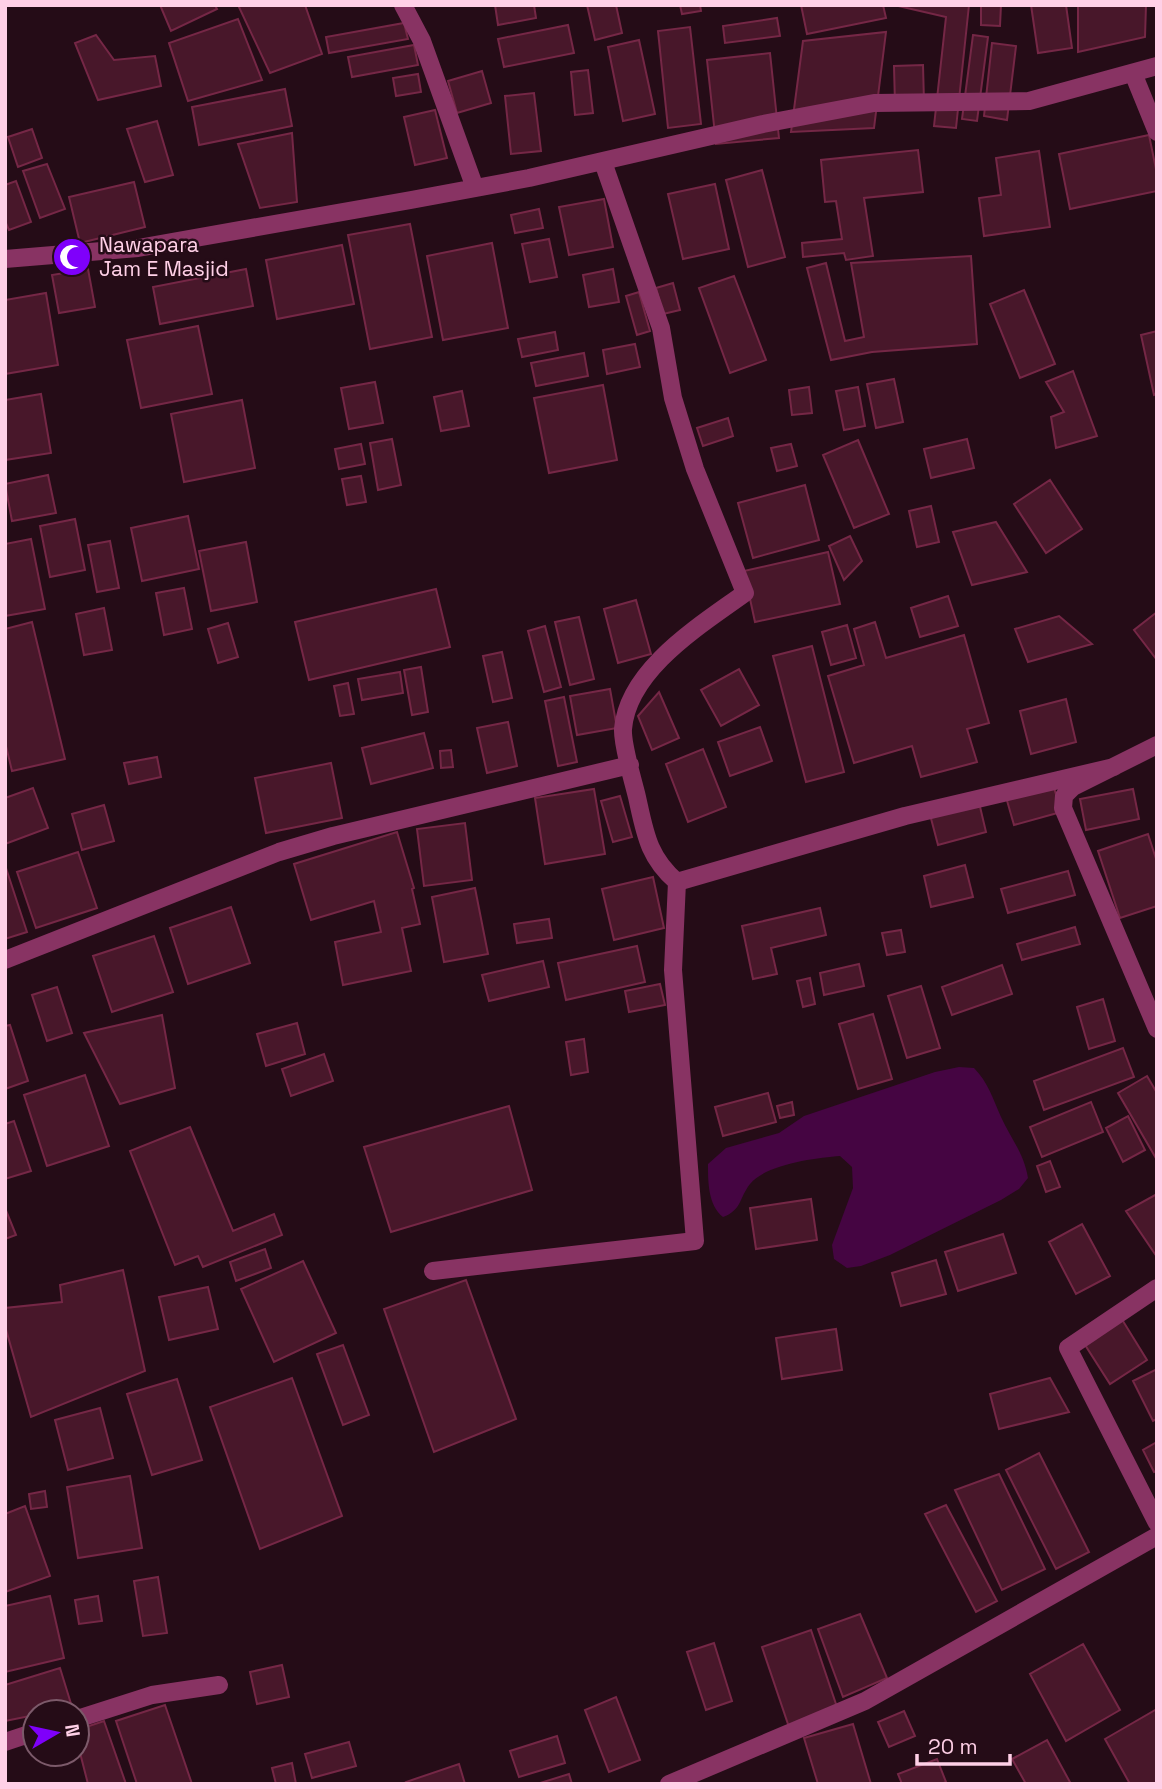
<svg xmlns="http://www.w3.org/2000/svg" width="1162" height="1789" font-family="'Space Grotesk',sans-serif">
<style>
.water{fill:#450542}
.building{fill:#48172a;stroke:#752746;stroke-width:2}
.lines{fill:none;stroke-linecap:round;stroke-linejoin:round}
.minor{stroke:#883363;stroke-width:18}
.labels{text-anchor:middle;stroke-width:5;stroke-linejoin:round;paint-order:stroke}
.poi-label{font-size:21px;fill:#ffd0e7;stroke:#250c17;text-anchor:start}
</style>
<rect width="100%" height="100%" fill="#250c17"/>
<path class="water" d="M959,1067L974,1068C988,1082 993,1099 1001,1117C1011,1139 1024,1153 1028,1178L1019,1189L1001,1200L890,1255L861,1266L847,1268L834,1259L832,1245L853,1188L852,1167L840,1156C816,1158 766,1164 750,1184C739,1198 742,1210 723,1217C708,1205 708,1182 708,1164L726,1148L779,1133L804,1116L935,1072Z"/>
<path class="building" d="M160,5H215L217,9L171,31Z
M238,5H305L322,54L270,73Z
M495,5H534L536,18L498,25Z
M587,5H616L622,33L595,40Z
M680,5H700L701,11L682,14Z
M801,5H883L886,18L807,34Z
M969,5L956,128L934,126L946,17L894,5Z
M981,5H1001L1000,26L981,25Z
M1031,5H1066L1072,48L1038,53Z
M1078,5H1146L1145,37L1078,52Z
M777,18L780,36L725,43L723,26Z
M238,19L262,80L188,101L169,43Z
M404,23L408,39L329,53L326,37Z
M568,25L574,53L504,67L498,39Z
M690,27L701,124L668,128L658,31Z
M886,32L874,128L791,132L803,41Z
M96,35L114,60L155,56L161,86L98,100L75,43Z
M973,35L988,37L977,121L962,119Z
M639,40L655,114L623,121L608,47Z
M992,43L1016,46L1007,120L984,116Z
M414,45L418,65L352,77L348,57Z
M770,53L779,138L716,144L707,60Z
M923,65L924,102L895,104L894,66Z
M588,70L593,113L575,115L571,72Z
M482,71L491,103L457,113L448,81Z
M418,74L421,92L396,96L393,78Z
M285,89L292,126L199,145L192,107Z
M534,93L541,151L511,154L505,96Z
M435,110L447,158L415,165L404,117Z
M157,121L173,175L145,182L127,129Z
M32,129L42,158L18,167L8,137Z
M292,133L297,202L260,208L238,144Z
M1149,135L1157,174V191L1070,209L1059,154Z
M918,150L923,192L864,198L873,256L846,260L844,253L803,257L802,243L842,239L836,201L825,202L821,160Z
M1039,151L1050,227L984,236L979,198L1001,195L996,158Z
M47,164L65,209L40,218L23,171Z
M762,170L785,257L748,267L726,180Z
M16,181L31,222L9,230L5,221V185Z
M134,182L145,227L80,243L69,197Z
M715,184L729,249L683,259L668,194Z
M604,199L613,247L569,255L559,207Z
M539,209L543,228L515,233L511,215Z
M410,224L432,337L370,349L348,235Z
M549,239L557,277L530,282L522,244Z
M492,243L508,328L443,340L427,256Z
M342,245L354,304L277,319L266,260Z
M971,256L977,344L872,352L831,360L807,268L826,263L845,341L864,337L851,263Z
M88,269L95,307L59,313L52,275Z
M246,269L253,306L160,324L153,287Z
M613,269L619,302L589,307L583,275Z
M734,276L766,360L730,373L699,288Z
M673,283L680,310L663,314L656,288Z
M1024,290L1055,364L1020,378L990,304Z
M639,292L650,331L637,335L626,296Z
M46,293L58,365L5,374V300Z
M198,326L212,394L141,408L127,340Z
M1157,331V394L1154,395L1141,335Z
M555,332L558,350L522,357L518,339Z
M635,344L640,367L607,374L603,350Z
M584,353L588,376L536,386L531,363Z
M1073,371L1097,436L1056,448L1051,417L1064,412L1046,382Z
M894,379L903,422L876,428L867,384Z
M375,382L383,423L349,429L341,388Z
M603,385L617,460L549,473L534,398Z
M809,387L812,413L792,415L789,390Z
M858,387L865,426L844,430L836,391Z
M462,391L469,426L441,431L434,397Z
M41,394L51,453L5,460V400Z
M242,400L255,468L184,482L171,414Z
M728,418L733,436L703,446L697,428Z
M392,439L401,485L378,490L370,443Z
M967,439L974,468L931,478L924,449Z
M858,440L889,514L854,528L823,455Z
M361,444L365,464L339,469L335,449Z
M791,444L797,466L777,471L771,448Z
M48,475L56,513L12,521L5,484Z
M361,476L366,502L347,505L342,479Z
M1050,480L1082,529L1046,553L1014,504Z
M805,485L819,540L753,558L738,503Z
M931,506L939,542L917,547L909,511Z
M188,516L199,569L142,581L131,528Z
M75,519L85,570L50,577L40,526Z
M996,522L1027,572L972,585L953,532Z
M850,536L862,561L844,580L829,546Z
M31,539L45,609L5,616V544Z
M110,541L119,588L97,592L88,545Z
M246,542L257,602L211,611L199,551Z
M828,552L840,604L755,622L744,571Z
M184,588L192,629L164,635L156,593Z
M436,589L450,647L309,680L295,622Z
M948,596L958,626L920,637L911,608Z
M636,600L651,654L618,663L604,609Z
M104,608L112,650L84,655L76,614Z
M1157,612V660L1134,630Z
M1059,616L1092,644L1028,662L1015,629Z
M579,617L594,679L570,685L555,622Z
M32,622L65,759L12,771L5,742V629Z
M875,622L886,658L964,635L989,723L967,729L977,762L921,777L912,746L854,763L828,676L864,665L854,629Z
M228,623L238,657L218,663L208,629Z
M847,625L856,658L831,665L822,632Z
M545,626L561,687L544,692L528,631Z
M812,646L844,772L806,782L773,656Z
M502,652L512,698L493,702L483,656Z
M421,667L428,712L412,715L404,670Z
M739,669L759,705L721,726L701,690Z
M400,672L403,693L362,700L358,679Z
M348,683L354,714L340,716L334,686Z
M610,689L617,728L577,735L570,696Z
M659,692L679,738L652,750L638,716Z
M564,697L577,762L558,766L545,701Z
M1066,699L1076,742L1031,754L1020,711Z
M508,722L517,766L487,773L477,728Z
M760,727L772,761L730,776L718,742Z
M424,733L433,768L371,784L362,748Z
M703,749L726,807L688,822L666,764Z
M451,750L453,767L441,768L440,751Z
M157,757L161,777L129,784L124,763Z
M331,763L342,818L266,833L255,778Z
M1051,777L1061,812L1014,825L1004,790Z
M33,788L48,828L5,844V798Z
M594,789L605,854L545,864L535,798Z
M1133,789L1139,819L1086,830L1080,799Z
M977,794L986,832L938,845L928,807Z
M620,796L632,837L613,842L601,801Z
M104,805L114,841L82,850L72,814Z
M465,823L472,880L424,886L417,829Z
M397,832L414,888L412,889L420,924L402,928L411,971L343,985L335,942L381,932L374,901L311,920L294,864Z
M1148,834L1157,862V906L1120,918L1098,851Z
M78,852L97,908L36,928L17,872Z
M5,865L27,932L5,939Z
M965,865L973,897L931,907L924,876Z
M1068,871L1075,895L1008,913L1001,889Z
M653,877L664,928L614,940L602,889Z
M475,888L488,954L444,962L432,897Z
M231,907L250,963L188,984L170,928Z
M820,908L826,935L771,948L777,974L753,979L742,926Z
M549,919L552,938L517,943L514,924Z
M1075,927L1080,944L1022,960L1017,944Z
M901,930L905,952L887,955L882,933Z
M154,936L173,992L112,1012L93,956Z
M637,946L645,982L566,1000L558,963Z
M543,961L549,987L489,1001L482,975Z
M859,964L864,986L824,995L820,973Z
M1002,965L1012,994L952,1015L942,987Z
M810,978L815,1004L803,1007L797,981Z
M660,984L665,1005L629,1012L625,991Z
M921,986L940,1048L907,1058L888,996Z
M57,987L72,1033L47,1041L32,995Z
M1103,999L1115,1041L1089,1049L1077,1007Z
M873,1014L892,1079L858,1089L839,1024Z
M162,1015L175,1088L120,1104L84,1033Z
M297,1023L305,1054L266,1066L257,1034Z
M10,1025L28,1081L5,1089V1026Z
M584,1039L588,1072L571,1075L566,1042Z
M1123,1048L1134,1077L1044,1110L1034,1081Z
M324,1054L333,1081L291,1096L282,1069Z
M85,1075L109,1146L47,1166L24,1095Z
M1147,1076L1157,1093V1160L1118,1093Z
M768,1093L776,1122L723,1136L715,1107Z
M792,1102L794,1115L780,1118L777,1106Z
M1091,1102L1103,1132L1042,1157L1030,1127Z
M509,1106L532,1190L391,1232L364,1147Z
M1128,1116L1145,1150L1123,1162L1106,1128Z
M14,1121L31,1171L5,1179V1124Z
M190,1127L233,1231L274,1214L282,1235L203,1267L198,1256L175,1265L130,1151Z
M1050,1161L1060,1187L1046,1192L1037,1166Z
M1157,1194V1257L1126,1211Z
M811,1199L817,1240L756,1249L750,1208Z
M5,1208L16,1235L5,1239Z
M1082,1224L1110,1276L1076,1294L1049,1242Z
M1003,1234L1016,1273L958,1291L945,1252Z
M265,1249L271,1268L236,1281L230,1262Z
M936,1260L946,1294L901,1306L892,1273Z
M303,1261L336,1333L274,1362L241,1289Z
M123,1270L145,1371L31,1417L5,1326V1308L62,1302L60,1285Z
M466,1280L516,1419L434,1452L384,1309Z
M208,1287L218,1329L169,1340L159,1297Z
M1118,1313L1147,1360L1110,1384L1080,1337Z
M836,1329L842,1370L782,1379L776,1338Z
M343,1345L369,1415L343,1425L317,1354Z
M1157,1369V1419L1153,1421L1133,1381Z
M292,1378L342,1516L260,1549L210,1407Z
M1050,1378L1069,1412L999,1429L990,1394Z
M177,1379L202,1460L152,1475L127,1394Z
M100,1408L113,1458L68,1470L55,1420Z
M1157,1442V1471L1154,1472L1143,1450Z
M1039,1453L1089,1552L1056,1569L1006,1470Z
M999,1474L1045,1569L1002,1590L955,1490Z
M130,1476L142,1548L78,1558L67,1487Z
M45,1491L47,1507L31,1509L29,1494Z
M946,1505L997,1601L976,1612L925,1514Z
M25,1506L50,1576L5,1592V1514Z
M158,1577L167,1633L143,1636L134,1581Z
M50,1596L64,1658L5,1672V1606Z
M98,1596L102,1621L79,1624L75,1600Z
M860,1614L887,1678L843,1697L818,1629Z
M811,1630L841,1719L792,1736L762,1647Z
M714,1643L732,1701L706,1710L687,1652Z
M1083,1644L1120,1710L1066,1741L1030,1674Z
M282,1665L289,1697L257,1704L250,1672Z
M60,1668L72,1707L48,1712H35V1715L5,1721V1685Z
M616,1697L640,1760L609,1772L585,1710Z
M165,1705L192,1784H137L116,1721Z
M1157,1709V1782L1153,1784H1130L1105,1739Z
M904,1711L915,1736L889,1747L878,1722Z
M104,1721L126,1784H88L77,1741V1730Z
M853,1724L871,1784H818L804,1738Z
M557,1736L565,1763L519,1777L510,1751Z
M1047,1740L1071,1784H1026L1012,1759Z
M349,1742L356,1766L312,1778L305,1754Z
M937,1759L946,1782L941,1784H902L898,1774Z
M292,1763L296,1784H276L272,1768Z
M459,1764L465,1784H407L406,1782Z
M569,1774L572,1784H537Z"/>
<g class="lines">
<path class="minor" d="M403,5L422,41L475,188
M1133,73L1157,132
M603,162L661,328L673,398L695,469L745,593C701,625 628,669 623,729C622,745 633,780 637,797C645,833 648,857 677,882
M5,259L138,248L411,200L529,178L763,124L874,103L1029,101L1157,66
M1157,745L1073,787L1064,796L1063,808L1157,1029
M677,882L905,816L1114,767
M5,960L279,852L333,836L630,765
M433,1271L695,1241L673,970L677,882
M1157,1288L1068,1348L1157,1523
M77,1719L152,1695L219,1685
M5,1742L35,1732
M669,1784L865,1701L1157,1536"/>
</g>
<defs>
<symbol id="mosque-disc" viewBox="-11 -11 22 22"><circle r="9.5" fill="#7f00fb" stroke="#250c17"/><path d="M3.5-4.9A6 6 0 1 0 3.5 4.9A5 5 0 1 1 3.5-4.9Z" fill="#fff"/></symbol>
</defs>
<g fill-rule="evenodd">
<use href="#mosque-disc" x="50" y="235" width="44" height="44"/>
</g>
<g class="labels">
<g class="poi-label">
<text x="99" y="252">Nawapara<tspan x="99" dy="24">Jam E Masjid</tspan></text>
</g>
</g>
<rect width="1162" height="1789" fill="none" stroke="#ffd0e7" stroke-width="14"/>
<g transform="translate(56 1733) rotate(81)"><circle r="33" fill="#250c17" stroke="#7c5a6a" stroke-width="2"/>
<path d="M0-5L12 26L0 18L-12 26Z" fill="#7f00fb"/>
<text y="-10" font-size="19" font-weight="bold" text-anchor="middle" fill="#ffd0e7">N</text>
</g>
<path d="M917 1754v10h93v-10" fill="none" stroke="#ffd0e7" stroke-width="3.5"/>
<text x="928" y="1754" font-size="21" fill="#ffd0e7" stroke="#250c17" stroke-width="5" paint-order="stroke">20 m</text>
</svg>
